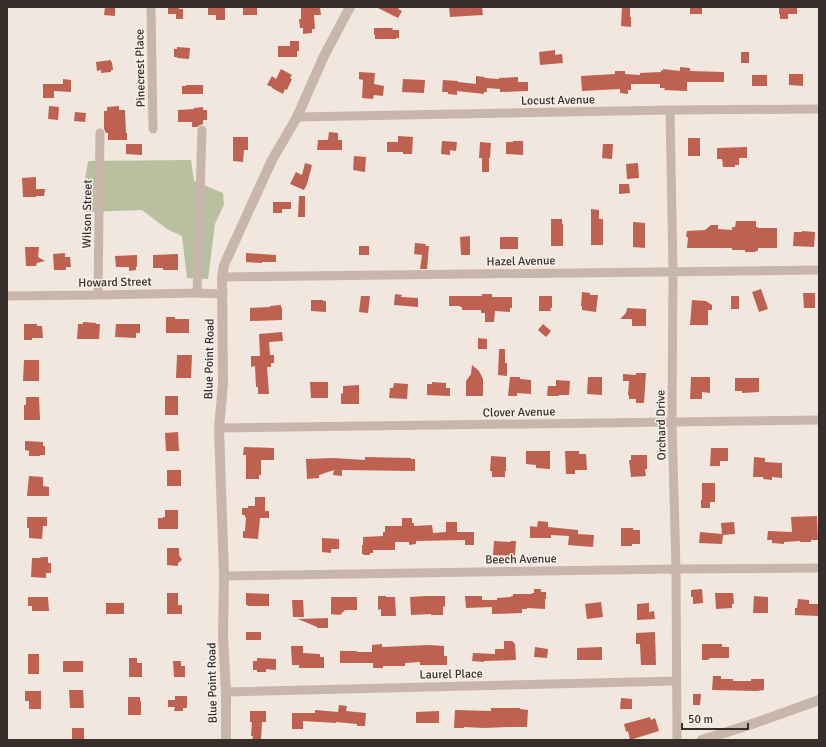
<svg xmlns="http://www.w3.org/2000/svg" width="826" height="747" font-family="Signika,sans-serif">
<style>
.green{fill:#b8c0a0}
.building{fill:#be6150}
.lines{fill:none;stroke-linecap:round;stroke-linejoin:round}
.minor{stroke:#c9b6ab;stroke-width:9}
.tertiary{stroke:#c9b6ab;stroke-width:10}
.labels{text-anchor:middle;stroke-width:3;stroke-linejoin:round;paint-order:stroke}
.street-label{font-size:12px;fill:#372d2a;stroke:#f9f2eb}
</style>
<rect width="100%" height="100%" fill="#f1e7df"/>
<path class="green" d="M191,160L194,181L223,193L224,205L215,224L208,279L187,278L182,236L167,229L142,210L86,212L84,184L88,161Z"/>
<path class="building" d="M105,7H115V16L104,15Z
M168,7H179V9H183V19H176V14H168Z
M208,7H225V20H216V15H208Z
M243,7H257V15H243Z
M301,7H320L321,15H314L315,29H312V33L303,34V28H300L299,19H301Z
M376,7H400L398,9L402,11L398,18Z
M449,7H482L483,15L450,17Z
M622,7H630V17H631V27L621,26Z
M690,7H702V14H690Z
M779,7H797V14H788V19H780V14H779Z
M374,28H393L392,30H399V38H396V39H375V35H374Z
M290,41H299V51H297V57H278V46H290Z
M177,47L190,48L189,59L177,58V57H174V49H177Z
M555,50V55L562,54L563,63L540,65L539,52Z
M741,52H749V63H741Z
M111,60V62H112L113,70H111V72L101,73V70L97,71L96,62Z
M680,67L690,68V71L724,72V82H687V91L664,90L665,88H660V84H631V90H628V94L620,93V89L582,91L581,76L615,74V71H625V74L640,75V73L661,72V70L663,71V69L680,71Z
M281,69L292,75L290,78L292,79L287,90L285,89L283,94L272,88V87L267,85L272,76L276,79Z
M359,72L375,73L374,84L384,86L383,96L374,95L373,99L362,98L363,80L359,79Z
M789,74H803V86L789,85Z
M752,75H767V86H752Z
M476,76L485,77L484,78L499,79V78L518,77V82H528V91L500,92V89L487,88V92H484V94L457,91V95L448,94V92H442L443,80L458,81V82L476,84Z
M63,79L71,80V92L54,91V98H43V84H63Z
M403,79L425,80L424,93L402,92Z
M186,85H203V94H182V86H186Z
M49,106L59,107L58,120L48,119Z
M119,106V110H125L126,133H127V140H108V133H106L104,129V111H107V107Z
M203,107V110H207V120H203V124L200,125L197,127H192V122H178V110L194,109V108Z
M75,112L86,113L85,122L74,121Z
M329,132L338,133V140H342V150H317L318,140H328Z
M398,136L413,137L412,154H403V152H387V142H398Z
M233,137H248V150H244L243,162L233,161Z
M688,138H700V156H688Z
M442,141L457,142L456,151L450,150V155L441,154Z
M513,141H523V155L506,154V142H513Z
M480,142L491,143L490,158H489V172H482V158H479Z
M126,144H142V155L126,154Z
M603,144H613L612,159L602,158Z
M747,147V158H739V165H735V167H723L722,159H717V148Z
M354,156L366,157L365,172L353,170Z
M305,163L312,165L307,184L304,190L290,184L296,172L302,175Z
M638,163L639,178L627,179L626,164Z
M36,177V189H45L44,196H36V197H23L22,178Z
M619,184H629L630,193L619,194Z
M299,196H305V217H298Z
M273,202H291V209H282V213H273Z
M591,209L599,210V219H603V245H591Z
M551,219H562V224H563V246H551Z
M736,221H756V227H758V228H777V248H758V251H756L755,252H745V250H732V248H687L688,238L686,236L687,231L705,230L711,225H718V229L732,230V227H735Z
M633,222L645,223V248L633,247Z
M802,231L815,232L814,247L793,246L794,232H802Z
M470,236V255H461L460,237Z
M500,237H518V249H500Z
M415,243L426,244L425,246H429L427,269H420L422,255L414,254Z
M359,246H369V255H359Z
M25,247H39L38,257L45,261L37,263L36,266H26Z
M65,253V257H70L71,267H66V270H54L53,254Z
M246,253L276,255V262H262V263L246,262Z
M178,254V270H163V268H153V255Z
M137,255V267H136V270L129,271V267H116L115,256Z
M761,289L768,309L759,312L752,292Z
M582,292L590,293V295H598L596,312L582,310V306H581Z
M803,293H815V308H804Z
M395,294L402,295L401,297L418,298V307L394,305Z
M482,294H492V297H512V308H510V312L495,311L494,322H485V313H481V310H462V307H460V306H449V296H482Z
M361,296H370L368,313L359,312Z
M539,296H552V308H550L551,311H539Z
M731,296H739V309H731Z
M311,300H323V301H326V312L311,311Z
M692,300L706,301L712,305V310H708V325H690Z
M281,305V308L282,307V320L250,321V308L270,307V306Z
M627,308L646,309V326H632V319H620L626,313Z
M166,317H175V319H189V333H166Z
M83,322L96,323V324H100L99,339H77L78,324H83Z
M24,324H37V326H42L43,338H32V340H24Z
M116,324H140V333H136V338L115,337Z
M543,324L551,331L546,337L538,330Z
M282,332L283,341L269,342L270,355H274V363H271V367H267L269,394H258V387H256L255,366L251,367V356H260L259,334Z
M478,338L487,339V349H478Z
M499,349H505V363H507V376L498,375Z
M177,355H192L191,378H176Z
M24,360H39V381H23Z
M472,365L479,371L483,379V396H466V381L471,374Z
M636,373H646L644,403H636V399H629V395H628L629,381H623V374L636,375Z
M510,377H520V379L531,380V394L517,393V396H508Z
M588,377H602V395L587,394Z
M691,377H710V393L702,392V399H690Z
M735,378H759V392L742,393V391H735Z
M556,380L570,381L569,395H559V396H547L548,386H556Z
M310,382H328V398H311Z
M432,382L446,383V388H450V396L427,395V384H432Z
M394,383L408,384L407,399L389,398L390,388H393Z
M359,385V404H341V394L343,393V386Z
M165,396H178V415H165Z
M26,397H39L40,420H24V405H26Z
M178,432L179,451H166L165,433Z
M25,441L43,442V446H45V455H40V456H29V451L25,450Z
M244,447L274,448V460H261V475H259V479H246V455H243Z
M711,448H728V461H720V466H710Z
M526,451H550V469L536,468V465L526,464Z
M565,451H579V454H586L587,470H575V474H566Z
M631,455H647V469H645L646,476L631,477L629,460H631Z
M491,456L506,457V471H505V477H492V471H490Z
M365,457L411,458V459H415V471L342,470V476L333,475L334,470L319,475V478L307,479L306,459L334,458L365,460Z
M754,457L765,458V462L782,463V478L772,477V480L763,479V477H753Z
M167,470H181V486H167Z
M29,476L43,477V486L49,487V496H27Z
M702,483H715V502H710V508H701V500H702Z
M255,497H265V511H269V518H260L258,539L243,538V531H245L246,518L245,517V515H242V508H248V506H255Z
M165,510H178V529H158V518H163V517H165Z
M817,516L818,540H811V542H800V541L784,542V544L772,543V540H767L768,531L792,532L791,517Z
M27,517H47V526H43L42,539L29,538V528H27Z
M402,518H412V523H414V526L432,525L433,533L446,532V522H457V532H474V545H465V540L416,541V544L409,545V542H395V550H373V553H370V555H364L363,554H362V545H363V537L383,536V532H385V526H402Z
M538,521L548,522V527L578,530V534L594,535L593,547L568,545L569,536L551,535V538H530V526L537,527Z
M734,522L735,534L723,535L722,544L699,543L700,532L722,534L721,523Z
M621,528H633V530H640V544H632V546H621Z
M322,538L339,539V549H331V553L322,552Z
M494,541L510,542L511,541H516L515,556L493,555Z
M167,548H179V555L182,560L178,563V566L167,565Z
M41,557H48V563H51V573H46V578L31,577L32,558H40Z
M534,589H541V592H546V599H545V609L527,608V609H522V613L492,614V607L466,608L465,596H482V600H497V598L511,597V596H513V594H532V593H534Z
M702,589L703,603L693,604V597H691V590Z
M167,593H178V605H182V614H167Z
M246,593L269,594V606H248L246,604Z
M715,593H733L734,604H732V608L716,609Z
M378,596H386V597H395L396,616H381V609L378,610Z
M425,596H445V606L443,607V615H431V614L411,615L410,597Z
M754,596L768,597V613H753Z
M28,597H48L49,611H32V606H28Z
M331,597H357V610H345L340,615L331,614Z
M798,599L809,600V604H819V616L795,615V608H797Z
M292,600H303L304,617H293Z
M601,602L603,617L587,619L585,604Z
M106,603H124V614H106Z
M649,603V612L654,611L655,619L637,620V604Z
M328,618V628H317V627L298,619Z
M246,632H261V640H246Z
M655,632L656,665H641L640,644H636V633Z
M504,641H512L515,644L516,660L484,661V662L472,661L473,653L495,654V649H504Z
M382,644V647L429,645L444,646V656H447V665H420V662L405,663V666H383V668H373V663H340V651H357V652H372V645Z
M702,644H722V647H729V658H710L708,660H702Z
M291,646H303V653L320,654V657H324V668H299V665H292Z
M535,647L548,649L547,658L534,657Z
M602,647V660H577V648Z
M28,654H39V674H28Z
M129,658H137V663H142V677H129Z
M257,658L276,659V670L266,669V672H257V670H253V661H257Z
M63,661H83V672H63Z
M173,661H181V666H185V677H174Z
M713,676H721V679H733V681H751V679H764V690L756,691L712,690Z
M69,690H83L84,708H70Z
M25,691H41V709H29V701H25Z
M693,694H701L700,705H693Z
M175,696H187V708H183V711H174L175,707H168V700H175Z
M128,697H140V701H141V715H128Z
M621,698L632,699V709H620Z
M339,705L347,706L346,711L366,713L365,726H357V724L336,722V723L303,721V729H292V713H315V710L338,712Z
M491,708H520V709L528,710L527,727H507L485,728L464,727V728H454L455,710L491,711Z
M250,711H266V722H262L261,740H252L253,736H251L252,722H250Z
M439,711V723H416V712Z
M650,717L651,720L655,718L659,731L630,740L628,731L626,732L624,724Z
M72,728H84V740H72Z"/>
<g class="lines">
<path class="minor" d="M151,7L153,129
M670,110L673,271L672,422L676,569L677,740
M297,117L670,110L819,109
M222,277L819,270
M197,293L202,130
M98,295L100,133
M7,296L98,295L197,293L223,294
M219,428L819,420
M224,576L676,569L819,568
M226,692L676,681"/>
<path class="tertiary" d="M226,740V692L223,636L224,576L219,428L223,384L222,277L224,265L272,160L297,117L324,56L350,7
M702,740L755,723L819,700"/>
</g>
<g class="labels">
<g class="street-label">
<text transform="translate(140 68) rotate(-91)" y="4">Pinecrest Place</text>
<text transform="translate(558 100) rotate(-1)" y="4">Locust Avenue</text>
<text transform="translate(87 214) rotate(-89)" y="4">Wilson Street</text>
<text transform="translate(521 261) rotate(-1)" y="4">Hazel Avenue</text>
<text transform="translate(115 282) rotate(-1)" y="4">Howard Street</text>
<text transform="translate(209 359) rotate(-89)" y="4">Blue Point Road</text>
<text transform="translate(519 412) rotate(-1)" y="4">Clover Avenue</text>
<text transform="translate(661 425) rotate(-91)" y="4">Orchard Drive</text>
<text transform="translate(521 559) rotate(-1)" y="4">Beech Avenue</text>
<text transform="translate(451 674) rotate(-1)" y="4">Laurel Place</text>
<text transform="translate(212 683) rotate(-91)" y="4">Blue Point Road</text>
</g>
</g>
<rect width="826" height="747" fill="none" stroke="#372d2a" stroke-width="16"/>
<path d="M682 723v6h66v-6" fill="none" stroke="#372d2a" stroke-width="2"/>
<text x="688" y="723" font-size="12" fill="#372d2a" stroke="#f9f2eb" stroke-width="3" paint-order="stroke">50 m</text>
</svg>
